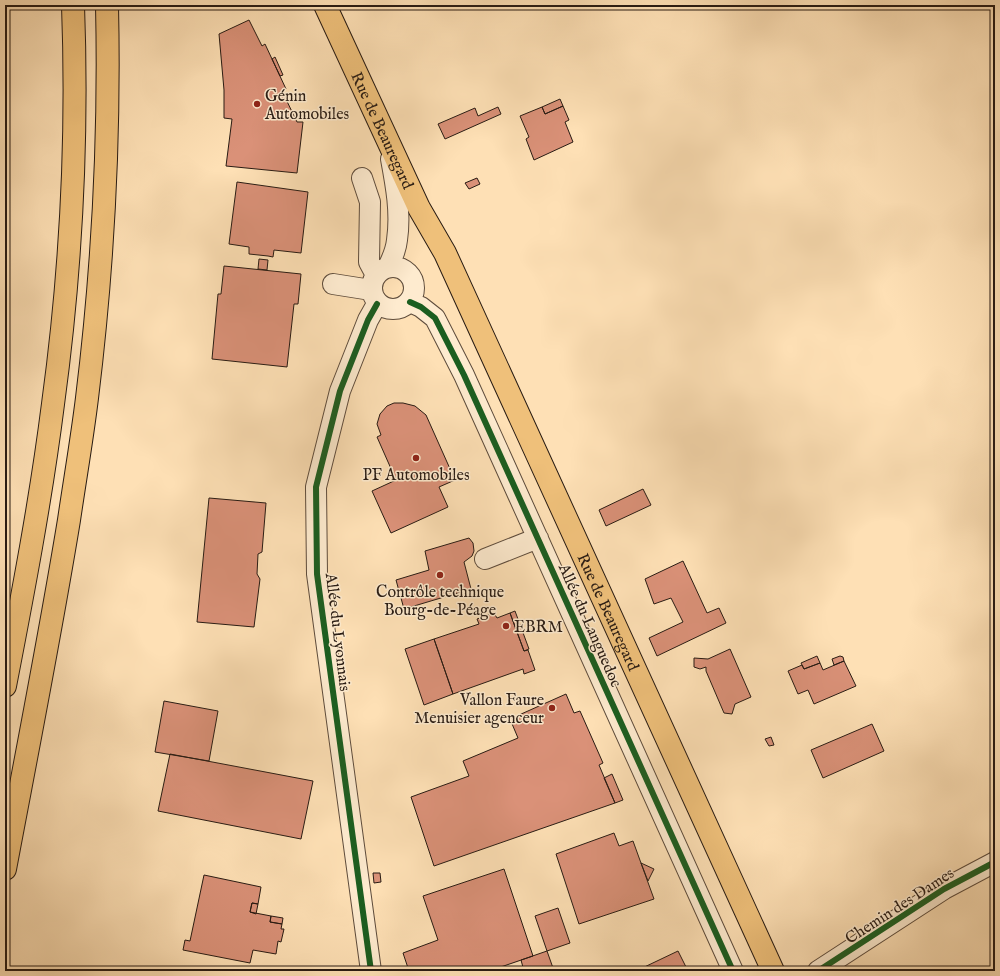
<svg xmlns="http://www.w3.org/2000/svg" width="1000" height="976" font-family="'IM FELL English',serif">
<style>
.building{fill:#da9178;stroke:#281b13}
.lines{fill:none;stroke-linecap:round;stroke-linejoin:round}
.minor-casing{stroke:#5e4c3c;stroke-width:22}
.major-casing{stroke:#281b13;stroke-width:24}
.highway-casing{stroke:#281b13;stroke-width:24}
.minor{stroke:#feebcf;stroke-width:20}
.major{stroke:#efc07a;stroke-width:22}
.highway{stroke:#efc07a;stroke-width:22}
.cycleway-casing{stroke:#feebcf;stroke-width:8}
.cycleway{stroke:#1b5e20;stroke-width:6}
.poi-dot{fill:#8f2418;stroke:#feebcf;stroke-width:1.5}
.labels{text-anchor:middle;stroke-width:3;stroke-linejoin:round;paint-order:stroke}
.poi-label{font-size:16px;fill:#281b13;stroke:#feebcf;text-anchor:start}
.street-label{font-size:16px;fill:#281b13;stroke:#feebcf}
</style>
<rect width="100%" height="100%" fill="#fee0b5"/>
<filter id="stains"><feTurbulence type="fractalNoise" baseFrequency=".005" numOctaves="4"/><feColorMatrix values="0 0 0 0 .2 0 0 0 0 .09 0 0 0 0 .02 0 0 0 .5 -.17"/></filter>
<radialGradient id="worn" r=".72"><stop offset=".6" stop-color="#630" stop-opacity="0"/><stop offset="1" stop-color="#630" stop-opacity=".3"/></radialGradient>
<path class="building" d="M249,20L262,46L265,44L286,89L282,91L297,122H303L297,173L226,166L232,119L224,118V90L219,34Z
M275,57L283,75L280,76L272,59Z
M560,99L563,106L545,114L542,107Z
M563,106L569,120L565,122L573,142L534,160L526,139L529,137L520,116L542,107L545,114Z
M498,107L501,114L445,139L438,124L475,108L478,116Z
M477,178L480,184L469,189L465,183Z
M237,182L308,192L301,253L274,250L273,257L268,256L249,254V247L229,244Z
M259,259L268,260L267,270L258,269Z
M224,266L301,274L298,304H294L287,367L212,359L218,294H221Z
M394,403H403L415,406L426,415L455,480L439,487L448,507L391,533L372,491L396,480L377,437L381,435L377,424L380,414L387,406Z
M643,489L651,505L606,526L599,510Z
M209,498L266,503L262,552L258,554L257,574L260,579L254,627L197,622Z
M469,538L473,543L474,551L472,556L464,562L471,589L404,609L396,580L429,570L425,551Z
M683,561L707,613L719,608L726,623L657,656L649,638L683,622L671,598L654,604L645,579Z
M515,611L529,649L524,651L510,613Z
M494,613L497,618L510,613L524,651L528,650L535,670L524,674L523,669L453,694L434,639L479,624L477,619Z
M434,639L453,694L424,705L405,649Z
M730,649L751,697L735,704L732,714L724,713L706,671V667L700,669L694,667V658L708,659Z
M817,656L820,663L804,669L801,663Z
M840,656L843,657L844,661L834,665L832,659Z
M844,661L856,686L814,704L808,690L798,694L788,671L802,665L804,669L820,663L823,670Z
M566,694L574,713L580,711L603,763L599,765L615,803L434,866L411,797L469,776L463,761L518,738L510,719Z
M164,701L218,711L209,761L155,752Z
M872,724L884,751L823,778L811,750Z
M771,737L774,745L769,746L765,739Z
M170,754L313,781L301,839L158,811Z
M612,774L623,800L615,803L604,778Z
M614,833L619,846L633,841L654,899L579,924L556,854Z
M641,863L654,869L648,881Z
M504,869L533,956L489,971H409L403,953L438,940L423,896Z
M373,873H380L381,882L374,883Z
M204,875L261,887L258,904L252,903L250,912L271,916L270,922L282,924L281,929H284L281,942L278,941L276,954L253,950L250,963L183,950L185,940L190,941Z
M252,903L258,904L256,914L250,912Z
M558,908L570,943L547,951L535,916Z
M271,916L283,918L282,924L270,922Z
M547,951L553,968L544,971H524L521,960Z
M678,951L688,971H636Z"/>
<g class="lines">
<defs>
<path id="minor" d="M362,178L370,202L369,262L376,275
M372 288a21 21 0 1 1 42 0a21 21 0 1 1-42 0Z
M388,267C392,259 396,250 397,240C401,213 396,186 391,159
M333,284L371,290
M410,302L421,307L435,318L464,375L733,971
M485,559L538,538
M371,971L317,574L316,487L340,391L368,320L377,304
M818,971L944,889L995,862"/>
<g id="major">
<path id="s1" d="M325,5L419,208L445,253L773,971"/>
</g>
<path id="highway" d="M5,686C23,593 41,499 53,404C71,272 78,138 73,5
M5,869C27,752 50,636 69,520C75,479 82,439 87,398C103,268 110,137 107,5"/>
</defs>
<use href="#minor" class="minor-casing"/>
<use href="#major" class="major-casing"/>
<use href="#highway" class="highway-casing"/>
<use href="#minor" class="minor"/>
<use href="#major" class="major"/>
<use href="#highway" class="highway"/>
<defs>
<path id="cycleway" d="M410,302L421,307L435,318L464,375L733,971
M371,971L317,574L316,487L340,391L368,320L377,304
M818,971L944,889L995,862"/>
</defs>
<use href="#cycleway" class="cycleway-casing"/>
<use href="#cycleway" class="cycleway"/>
</g>
<g class="poi-dot">
<circle cx="257" cy="104" r="4"/>
<circle cx="416" cy="458" r="4"/>
<circle cx="440" cy="575" r="4"/>
<circle cx="506" cy="626" r="4"/>
<circle cx="552" cy="708" r="4"/>
</g>
<g class="labels">
<g class="poi-label">
<text x="265" y="101">Génin<tspan x="265" dy="18">Automobiles</tspan></text>
<text x="416" y="480" text-anchor="middle">PF Automobiles</text>
<text x="440" y="597" text-anchor="middle">Contrôle technique<tspan x="440" dy="18">Bourg-de-Péage</tspan></text>
<text x="514" y="632">EBRM</text>
<text x="544" y="705" text-anchor="end">Vallon Faure<tspan x="544" dy="18">Menuisier agenceur</tspan></text>
</g>
<g class="street-label">
<text dy="6" stroke="none"><textPath href="#s1" startOffset="138">Rue de Beauregard</textPath></text>
<text dy="6" stroke="none"><textPath href="#s1" startOffset="670">Rue de Beauregard</textPath></text>
<text transform="translate(591 625) rotate(66)" y="6">Allée du Languedoc</text>
<text transform="translate(339 632) rotate(83)" y="6">Allée du Lyonnais</text>
<text transform="translate(899 905) rotate(-33)" y="6">Chemin des Dames</text>
</g>
</g>
<rect width="1000" height="976" fill="none" stroke="#fee0b5" stroke-width="20"/>
<rect x="6" y="6" width="988" height="964" fill="none" stroke="#281b13" stroke-width="2"/>
<rect x="10" y="10" width="980" height="956" fill="none" stroke="#281b13"/>
<rect width="100%" height="100%" filter="url(#stains)"/>
<rect width="100%" height="100%" fill="url(#worn)"/>
</svg>
